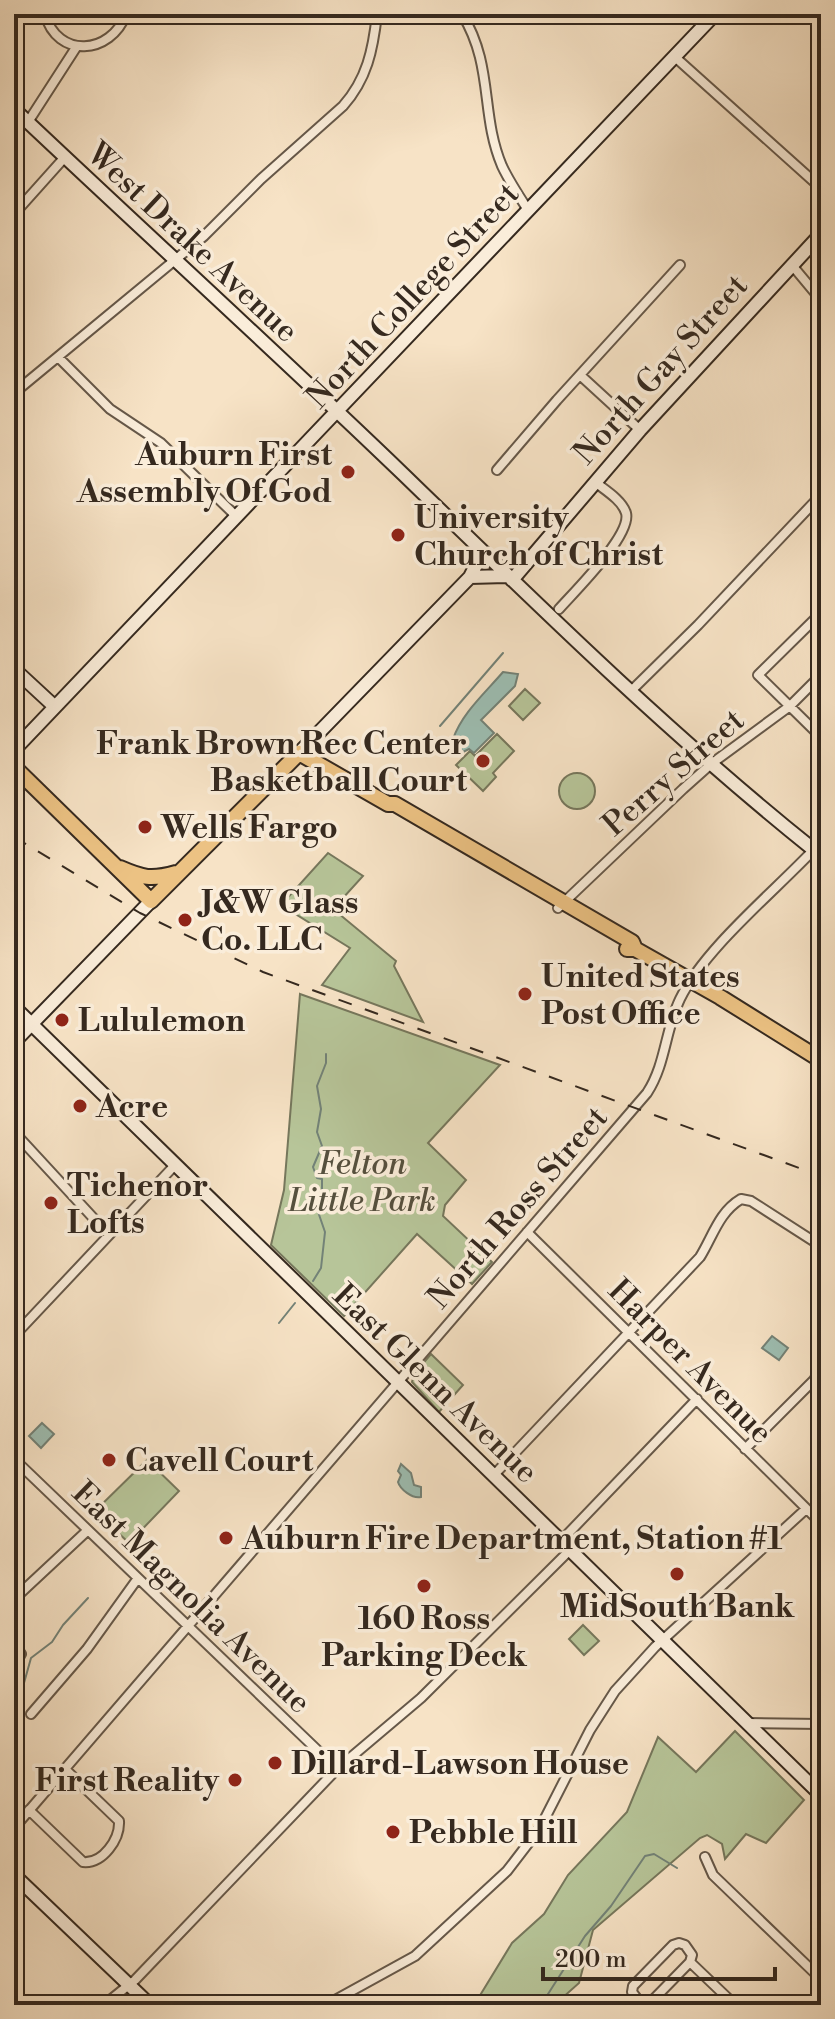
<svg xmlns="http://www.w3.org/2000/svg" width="835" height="2019" font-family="'Libre Bodoni',serif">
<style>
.green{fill:#b7c599;stroke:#76775c;stroke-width:2}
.water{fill:#9dbeb2;stroke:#738277;stroke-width:2}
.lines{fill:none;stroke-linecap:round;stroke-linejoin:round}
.stream{stroke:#738277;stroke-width:2}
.street-casing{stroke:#665849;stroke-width:12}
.secondary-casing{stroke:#35291f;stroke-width:16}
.primary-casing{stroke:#35291f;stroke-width:18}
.street{stroke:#faedda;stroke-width:8}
.secondary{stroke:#faedda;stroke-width:12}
.primary{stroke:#ecc283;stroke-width:14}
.rail{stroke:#35291f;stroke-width:2;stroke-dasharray:14 14;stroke-linecap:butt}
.poi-dot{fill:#8f2418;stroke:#faedda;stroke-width:3}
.labels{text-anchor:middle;stroke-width:7;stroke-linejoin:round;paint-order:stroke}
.street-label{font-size:32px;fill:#35291f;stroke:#faedda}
.poi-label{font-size:32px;font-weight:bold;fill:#35291f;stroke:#faedda;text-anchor:start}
.park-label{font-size:32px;font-style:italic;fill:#56503e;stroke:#faedda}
</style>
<rect width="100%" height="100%" fill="#f7e3c6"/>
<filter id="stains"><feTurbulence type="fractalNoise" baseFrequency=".0025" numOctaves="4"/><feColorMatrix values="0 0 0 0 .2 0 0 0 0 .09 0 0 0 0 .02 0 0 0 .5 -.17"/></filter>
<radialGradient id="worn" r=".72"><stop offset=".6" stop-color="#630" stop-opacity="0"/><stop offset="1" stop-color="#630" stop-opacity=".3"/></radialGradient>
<path class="green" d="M525,689L540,703L523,720L509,706Z
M497,734L514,751L493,773L496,777L483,791L456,765L470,751L475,756Z
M559 791a18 18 0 1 1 36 0a18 18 0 1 1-36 0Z
M328,853L363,876L333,909L396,961L394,966L423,1022L322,985L350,948L281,905Z
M300,994L500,1065L428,1143L466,1180L445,1205L443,1216L492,1262L472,1284L417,1234L344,1316L271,1245L284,1190Z
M431,1354L463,1385L439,1412L412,1382L414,1374Z
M147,1460L179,1491L129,1543L95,1511Z
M583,1625L599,1641L584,1655L569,1639Z
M735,1731L804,1800L766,1843L746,1834L725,1859L722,1844L707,1835L700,1838L593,1930L579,1983L560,2000L551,2005H465L479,1997L512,1943L544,1914L568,1875L627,1812L658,1737L696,1772Z"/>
<path class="water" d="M503,672L518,674L515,686L481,720L494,733L474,753L469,749L463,752L453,739C462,713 485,693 503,672Z
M772,1336L788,1348L779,1360L762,1348Z
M42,1423L54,1434L41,1448L29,1436Z
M401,1464L411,1473L414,1485L421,1487V1497C412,1499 400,1489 398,1482L401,1475L398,1471Z"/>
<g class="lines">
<path class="stream" d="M440,726L503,653
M313,1281L321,1268L325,1232L315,1203L322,1193V1179L317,1178L313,1167L322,1146L317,1132L321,1109L317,1086L326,1063V1054
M279,1323L295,1303
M16,1694L24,1683L31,1658L52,1642L63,1625L88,1598
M541,2005L585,1936L611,1906L645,1856L654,1854L677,1868"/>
<defs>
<path id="street" d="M45,14C57,59 111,55 126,14
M462,14C494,66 480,114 502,166C509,181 519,196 528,210
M675,57L821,188
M28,122L77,46
M14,214L65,157
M791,264L821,300
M58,357L110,409L161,443L237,517
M580,375L640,430
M14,393L204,236L261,179L343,106C367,79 373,50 377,14
M497,470L557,400L680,265
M559,609C574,592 632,535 626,513C622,500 605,490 595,482
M821,613L758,675L821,737
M631,691L698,625L821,495
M558,908L683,789L711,764L790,706L821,675
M14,1132L109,1235
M527,1232L821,1523
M14,1336L175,1165
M745,1449L814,1380L821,1369
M14,1459L337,1769
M493,1476L700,1257C713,1236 719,1212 741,1199L751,1201L821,1246
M561,1541L697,1399
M14,1599L88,1530
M14,1643L21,1654L14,1667
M31,1714L87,1649L138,1578
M748,1723L821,1724
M29,1810L83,1862C103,1864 120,1839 119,1821L66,1770
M14,1828L647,1093C666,1064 665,1030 680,999C706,946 779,888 821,842
M705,1857L713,1875L821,1979
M690,1962L735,2005
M104,2005L135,1980L337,1769L421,1698L570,1550
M326,2005L415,1956L507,1871L540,1828L590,1730L615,1691L655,1647L806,1509
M642,2005L632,1992L633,1986L673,1945L679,1943L685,1945L692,1955L690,1962L648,2005"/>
<path id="secondary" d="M14,109C143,231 275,351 403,474C536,603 669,734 814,850
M470,577L506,576
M512,580L640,430L821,234
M14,669L54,706
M14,750L715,14
M299,753L470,577L482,553
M14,1007L821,1795
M14,1042L151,901
M14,1875L150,2005"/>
<path id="primary" d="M14,767L151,901L299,753L388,804H395L632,942L635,949
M120,868C143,878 151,880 176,873
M627,949H635L720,997L821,1060"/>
</defs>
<use href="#street" class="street-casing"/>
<use href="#secondary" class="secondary-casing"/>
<use href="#primary" class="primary-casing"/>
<use href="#street" class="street"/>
<use href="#secondary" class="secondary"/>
<use href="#primary" class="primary"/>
<path class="rail" d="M14,837L140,913L263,972L821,1176"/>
</g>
<g class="poi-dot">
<circle cx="348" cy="472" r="8"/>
<circle cx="398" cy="535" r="8"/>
<circle cx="483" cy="761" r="8"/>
<circle cx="145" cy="827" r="8"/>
<circle cx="185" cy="920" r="8"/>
<circle cx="525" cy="994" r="8"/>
<circle cx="62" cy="1020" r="8"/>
<circle cx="80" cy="1106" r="8"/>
<circle cx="51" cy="1203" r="8"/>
<circle cx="109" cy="1460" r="8"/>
<circle cx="226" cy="1538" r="8"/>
<circle cx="677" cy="1574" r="8"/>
<circle cx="424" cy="1586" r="8"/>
<circle cx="275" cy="1763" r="8"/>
<circle cx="235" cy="1780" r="8"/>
<circle cx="393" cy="1832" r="8"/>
</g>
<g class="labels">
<g class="street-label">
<text transform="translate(193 242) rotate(43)" y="11">West Drake Avenue</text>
<text transform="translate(412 295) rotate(-47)" y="11">North College Street</text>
<text transform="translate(660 369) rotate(-48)" y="11">North Gay Street</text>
<text transform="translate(673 772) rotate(-41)" y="11">Perry Street</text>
<text transform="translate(517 1207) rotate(-49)" y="11">North Ross Street</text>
<text transform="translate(691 1361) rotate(45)" y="11">Harper Avenue</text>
<text transform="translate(436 1383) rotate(44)" y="11">East Glenn Avenue</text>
<text transform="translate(192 1597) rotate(44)" y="11">East Magnolia Avenue</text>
</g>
<g class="poi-label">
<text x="332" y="465" text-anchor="end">Auburn First<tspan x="332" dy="37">Assembly Of God</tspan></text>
<text x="414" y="528">University<tspan x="414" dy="37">Church of Christ</tspan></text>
<text x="467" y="754" text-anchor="end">Frank Brown Rec Center<tspan x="467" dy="37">Basketball Court</tspan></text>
<text x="161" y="838">Wells Fargo</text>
<text x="201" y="913">J&amp;W Glass<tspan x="201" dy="37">Co. LLC</tspan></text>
<text x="541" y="987">United States<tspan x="541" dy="37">Post Office</tspan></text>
<text x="78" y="1031">Lululemon</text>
<text x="96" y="1117">Acre</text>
<text x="67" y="1196">Tichenor<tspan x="67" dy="37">Lofts</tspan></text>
<text x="125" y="1471">Cavell Court</text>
<text x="242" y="1549">Auburn Fire Department, Station #1</text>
<text x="677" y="1617" text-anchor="middle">MidSouth Bank</text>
<text x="424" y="1629" text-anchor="middle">160 Ross<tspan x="424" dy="37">Parking Deck</tspan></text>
<text x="291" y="1774">Dillard-Lawson House</text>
<text x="219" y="1791" text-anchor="end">First Reality</text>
<text x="409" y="1843">Pebble Hill</text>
</g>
<g class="park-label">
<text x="362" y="1174">Felton<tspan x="362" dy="37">Little Park</tspan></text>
</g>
</g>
<rect width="835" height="2019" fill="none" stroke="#f7e3c6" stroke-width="48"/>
<rect x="16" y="16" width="803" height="1987" fill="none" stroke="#35291f" stroke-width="4"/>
<rect x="24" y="24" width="787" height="1971" fill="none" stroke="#35291f" stroke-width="2"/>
<path d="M543 1967v12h232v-12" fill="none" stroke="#35291f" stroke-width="4"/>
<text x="555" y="1967" font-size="24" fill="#35291f" stroke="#faedda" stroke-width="6" paint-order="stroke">200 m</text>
<rect width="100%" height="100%" filter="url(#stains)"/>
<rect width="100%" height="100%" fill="url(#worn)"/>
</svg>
